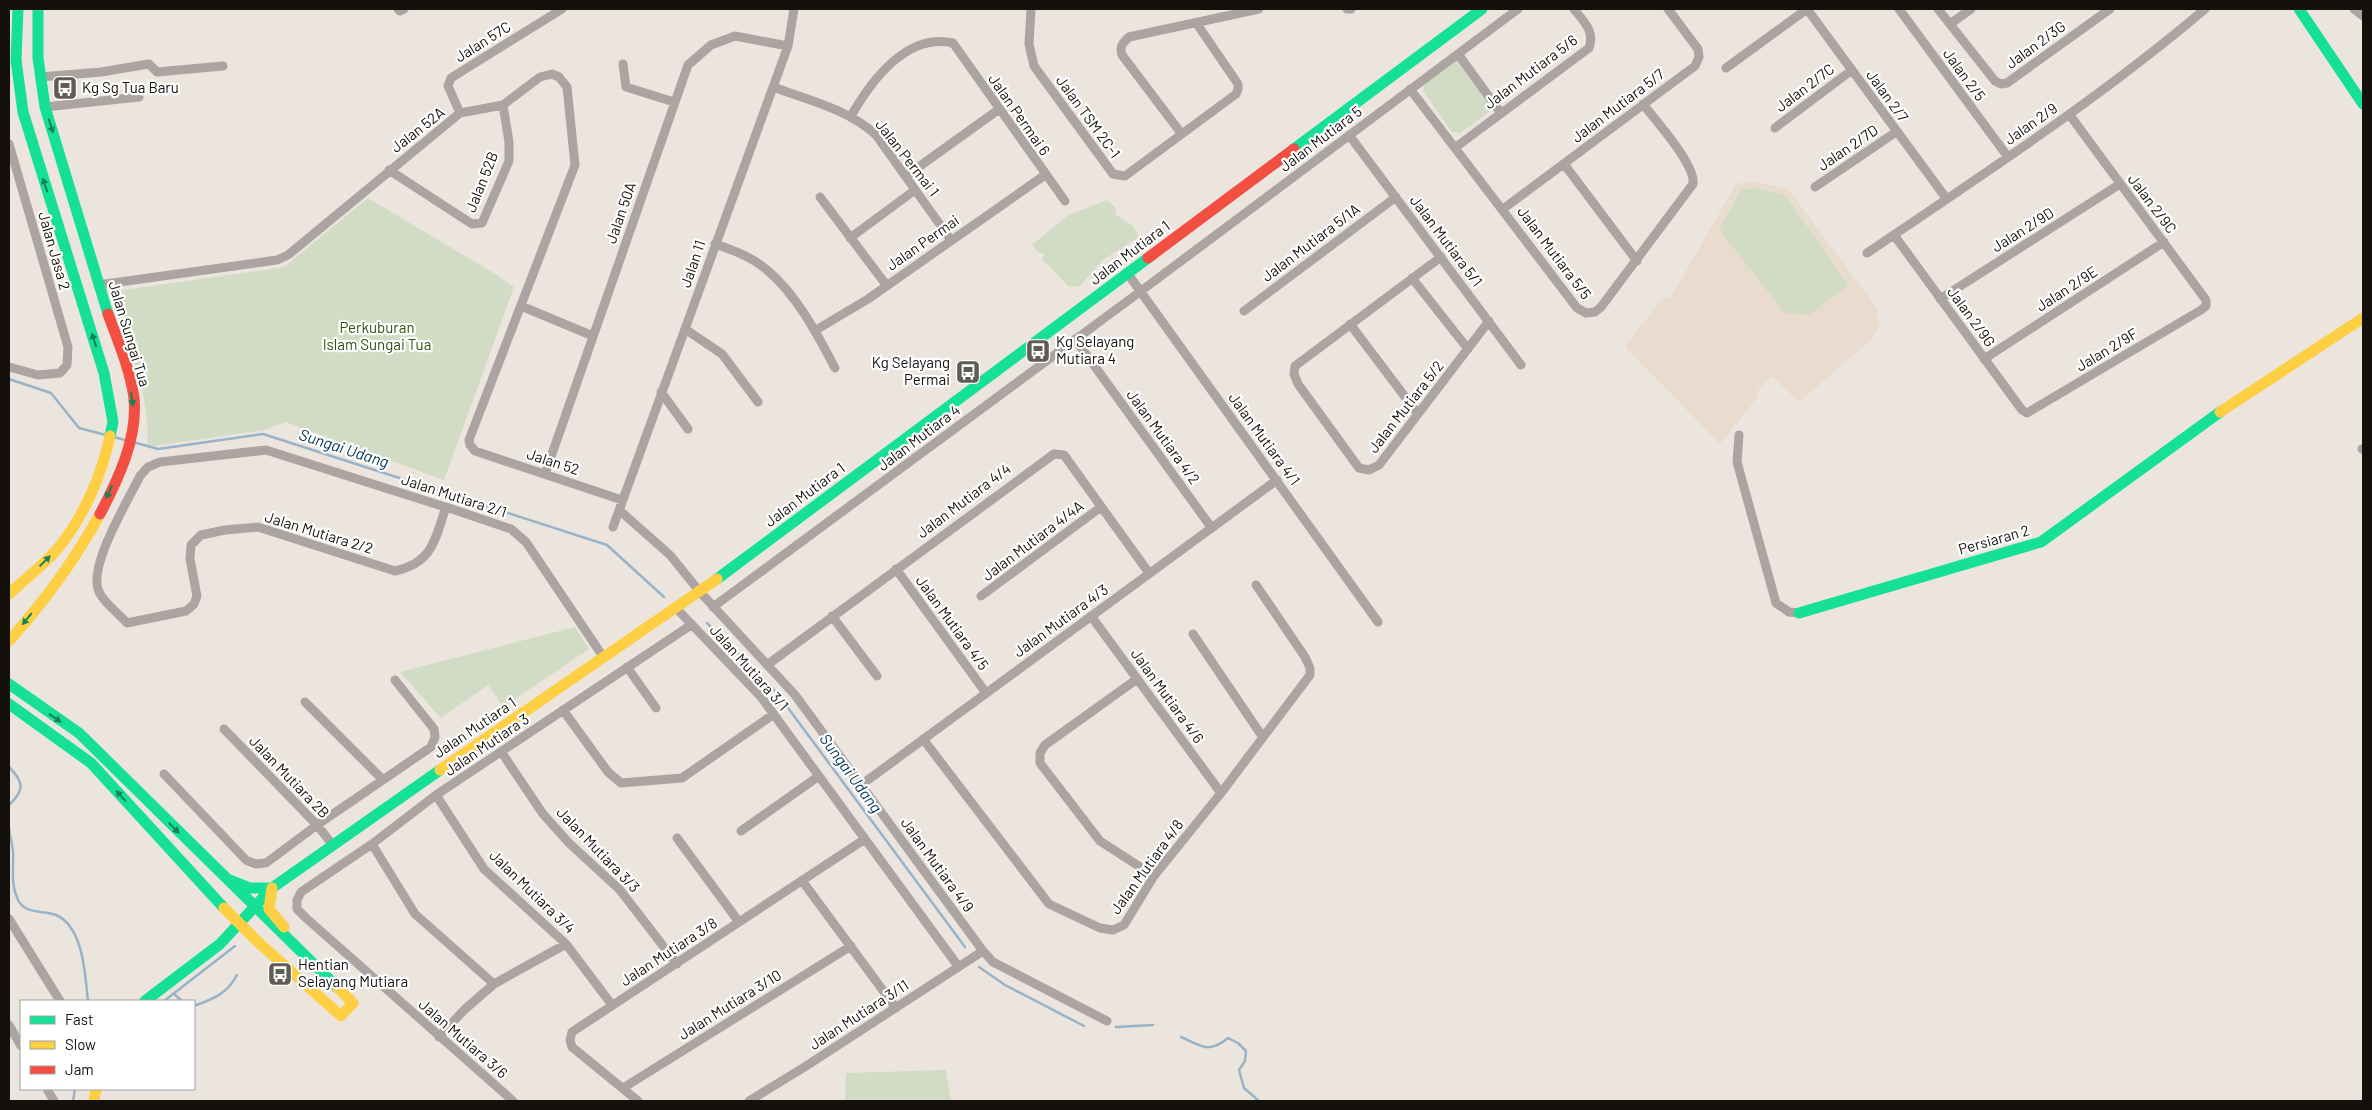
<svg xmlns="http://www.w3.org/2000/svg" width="2372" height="1110" font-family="Barlow,sans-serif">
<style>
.built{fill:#e9dcce}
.green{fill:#d2dbc4}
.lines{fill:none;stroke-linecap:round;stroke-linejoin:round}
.stream{stroke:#98b3c8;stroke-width:2.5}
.street{stroke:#aca4a2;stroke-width:9}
.fast{stroke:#16e098;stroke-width:11}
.slow{stroke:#ffcf43;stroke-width:11}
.jam{stroke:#f24e42;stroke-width:11}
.oneway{fill:#158259}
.labels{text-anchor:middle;stroke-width:4.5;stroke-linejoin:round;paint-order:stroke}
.street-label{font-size:15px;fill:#14100c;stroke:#fff}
.poi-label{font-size:15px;fill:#14100c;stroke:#fff;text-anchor:start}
.park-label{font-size:15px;fill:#304f10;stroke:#fff}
.water-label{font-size:16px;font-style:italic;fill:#003454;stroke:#fff}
</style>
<rect width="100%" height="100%" fill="#ebe5de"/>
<path class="built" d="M1752,181L1788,189L1877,308L1879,324L1873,338L1799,402L1772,376L1759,389L1756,399L1720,444L1625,347L1662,298L1671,297L1736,184Z"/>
<path class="green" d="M1456,60L1493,109L1460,133L1452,132L1423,91L1424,83Z
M1757,188L1786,196L1848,286L1809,315L1785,313L1719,230L1741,190Z
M368,198L497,275L514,287L444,480L286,422L264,430L147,447C151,393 127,342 109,292L284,267Z
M1107,200L1115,207L1116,215L1133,226L1139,237L1103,260L1080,286L1069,287L1042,259L1044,254L1038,252L1032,245L1067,216Z
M575,627L589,649L503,707L488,685L441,718L400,672Z
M946,1070L951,1101H845L846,1073Z"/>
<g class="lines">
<path class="stream" d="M9,379L51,393L79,428L106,435
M114,437L125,440
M133,442L158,449L263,434L607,545L664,597
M707,623L777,693L965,947
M9,767C24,782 25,790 9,805
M9,828C10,836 12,844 13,851C14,869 10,883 18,900C26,915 43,910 56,915C84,927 85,976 88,1001
M979,967L1005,985L1084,1026
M174,994L182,1001
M164,1001L235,946
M194,1006C213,999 227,994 237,975
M1116,1027L1153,1025
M1181,1037C1201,1046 1209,1054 1228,1038L1238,1043L1246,1051L1245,1061L1239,1070L1244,1088L1259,1101
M73,1101L75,1089"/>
<path class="street" d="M398,9L400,11L404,9
M1031,9L1029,44L1034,66L1113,174L1125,176L1236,94L1238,89V84L1197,24
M1347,9H1351
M1807,9L1946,198
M1899,9L2008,157
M1938,9L1995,81L2001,84L2007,83L2110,9
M2354,9L2363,16
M1950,24L1971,9
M1458,54L1500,112
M623,64L626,87L674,102
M1726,68L1807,9
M40,77L101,72L149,64L157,72L223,66
M773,87C808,100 848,109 876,135L951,240
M1410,89L1577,308L1586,313L1595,312L1601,307L1693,184C1696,165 1655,120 1643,104
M45,107L139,97
M460,113L448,86L451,78L562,9
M851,116C871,81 907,32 953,43L1065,201
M1775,128L1852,70
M1181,133L1122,55C1119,46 1123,43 1129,37L1259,9
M1349,135L1521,365
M9,144L68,347L67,365L60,373L38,375L9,367
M1456,147L1589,48C1595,31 1584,22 1574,9
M1564,164L1637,261
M389,170L472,224L482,223L509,161V142L503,105
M906,176L998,110
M1815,187L1896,132
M820,197L887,286
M1503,209L1695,66L1699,57L1698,49L1668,9
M1894,235L2022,410L2027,413L2201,310L2206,306V300L2069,114
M850,238L915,190
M715,244C733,250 752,257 767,270C797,295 817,334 835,368
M1867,253C1982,175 2099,99 2205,9
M1441,257L1295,366L1294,374L1298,384L1359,468L1369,470L1379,465L1489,321
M1128,274L1378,622
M1412,278L1468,349
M98,285L277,260L288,255L460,113L503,105L540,77L552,74L559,77L567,87L575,165L469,440L470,445L475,451L622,500
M1940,299L2120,184
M521,306L593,336
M1244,311L1396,197
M1350,324L1418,414
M685,329L722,354L758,402
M816,330L868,299L1045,175
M1075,339L1211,527
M1984,359L2164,242
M661,392L688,429
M1739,435L1737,462L1776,603L1789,612L1799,613
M2362,449H2363
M545,474L688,65L711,45L735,36L788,46
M446,507C435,539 433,563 395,571L258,527L225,530L201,535L191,545L190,559L197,596L194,604L186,611L127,623C119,614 104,603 99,592C87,567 128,501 140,476L148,467L160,462L266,450L442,506L446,507L511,529L526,542L604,658
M619,510L670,555L700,592L795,695L983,951L993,962L1107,1021
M613,527L788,46L794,9
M896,569L986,693
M981,596L1101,507
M713,607L1141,291L1518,9
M676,608L761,697L958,966
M832,616L877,676
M1091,616L1221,793
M1193,634L1262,736
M767,665L1054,454L1064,455L1149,573
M627,667L656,708
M1137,679L1045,745L1040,753V763L1100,841L1154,876
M305,702L382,779
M563,710L608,772L621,783L682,778L774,714
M224,729L317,825L332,844
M923,739L1049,904L1100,928L1113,930L1124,925L1154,876L1221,793L1310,675V668L1305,657L1256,585
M502,753L543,814L569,843L620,890L677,964
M164,774L246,860L256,864L266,863L317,825L431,747L435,737L434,729L395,680
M861,785L1277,480
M436,795L484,869L566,944L612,1005
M741,831L819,776
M677,838L739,922
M372,844L415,914L494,984
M803,882L896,1008
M9,919L60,1001
M9,1025L21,1046
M439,1037L464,1010L494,984L566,944
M623,1088L851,946
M47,1089L54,1101
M513,1101L306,918L297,909V900L301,892L372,844L436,795L691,625
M638,1101L572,1047L570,1040L572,1032L865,839
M749,1101L803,1068L983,951"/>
<path class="fast" d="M18,9L16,60L23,112L104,373L113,422L110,436
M38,9V58L45,107L108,314
M2299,9L2363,104
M1294,149L1482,9
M717,579L1148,258
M1799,613L2041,542L2220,412
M9,684L79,733L338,988
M9,704L91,763L224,908
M230,880L250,888H272
M145,1001L220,944L272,888L440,770"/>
<path class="slow" d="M2220,412L2363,318
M9,594C25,579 45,564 59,547C84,516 102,475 110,436
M9,641C44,602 75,560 100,514
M440,770L717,579
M272,888L269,909L284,927
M224,908L257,941L341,1016L353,1003L338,988
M94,1101L96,1089"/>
<path class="jam" d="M1148,258L1294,149
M100,514C118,480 138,438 134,398C130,369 118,341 108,314"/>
</g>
<defs><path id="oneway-solid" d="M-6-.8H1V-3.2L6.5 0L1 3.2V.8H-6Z" transform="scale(1.25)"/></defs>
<g class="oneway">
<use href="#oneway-solid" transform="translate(51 126) rotate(73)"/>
<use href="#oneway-solid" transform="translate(45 185) rotate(-108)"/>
<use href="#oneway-solid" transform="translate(94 340) rotate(-108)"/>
<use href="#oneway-solid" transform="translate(132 399) rotate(83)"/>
<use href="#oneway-solid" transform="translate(109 492) rotate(116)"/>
<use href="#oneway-solid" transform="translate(45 561) rotate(-44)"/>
<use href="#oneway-solid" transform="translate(27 619) rotate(129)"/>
<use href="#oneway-solid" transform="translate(55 718) rotate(34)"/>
<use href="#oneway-solid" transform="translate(121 796) rotate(-132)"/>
<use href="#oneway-solid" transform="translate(174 828) rotate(45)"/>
</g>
<defs>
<symbol id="bus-square" viewBox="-11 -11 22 22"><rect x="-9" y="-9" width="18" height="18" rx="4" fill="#5f5b56" stroke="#fff"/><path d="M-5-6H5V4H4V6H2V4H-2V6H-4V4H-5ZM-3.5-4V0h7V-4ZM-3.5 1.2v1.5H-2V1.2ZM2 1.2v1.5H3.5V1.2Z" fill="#fff"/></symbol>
</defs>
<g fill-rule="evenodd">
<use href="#bus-square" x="51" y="74" width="28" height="28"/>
<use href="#bus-square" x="1024" y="337" width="28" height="28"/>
<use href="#bus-square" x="954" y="358" width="28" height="28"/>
<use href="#bus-square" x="266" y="960" width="28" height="28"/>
</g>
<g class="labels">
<g class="street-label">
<text transform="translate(483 42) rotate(-32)" y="5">Jalan 57C</text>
<text transform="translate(2036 45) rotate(-36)" y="5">Jalan 2/3G</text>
<text transform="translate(1531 72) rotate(-37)" y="5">Jalan Mutiara 5/6</text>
<text transform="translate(1964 75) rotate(54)" y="5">Jalan 2/5</text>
<text transform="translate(1805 88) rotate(-37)" y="5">Jalan 2/7C</text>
<text transform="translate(1887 96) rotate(54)" y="5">Jalan 2/7</text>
<text transform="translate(1618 106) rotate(-37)" y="5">Jalan Mutiara 5/7</text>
<text transform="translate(1019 115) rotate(55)" y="5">Jalan Permai 6</text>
<text transform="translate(1088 117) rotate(54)" y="5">Jalan TSM 2C-1</text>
<text transform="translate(2031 124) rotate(-35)" y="5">Jalan 2/9</text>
<text transform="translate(418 130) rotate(-38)" y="5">Jalan 52A</text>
<text transform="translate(1321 139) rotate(-37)" y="5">Jalan Mutiara 5</text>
<text transform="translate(1848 148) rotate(-34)" y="5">Jalan 2/7D</text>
<text transform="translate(907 158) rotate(52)" y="5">Jalan Permai 1</text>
<text transform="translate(482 182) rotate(-68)" y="5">Jalan 52B</text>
<text transform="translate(2152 204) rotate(53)" y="5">Jalan 2/9C</text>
<text transform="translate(621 213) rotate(-71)" y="5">Jalan 50A</text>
<text transform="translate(2023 230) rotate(-32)" y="5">Jalan 2/9D</text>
<text transform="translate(1446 241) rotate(53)" y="5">Jalan Mutiara 5/1</text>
<text transform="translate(923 243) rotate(-35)" y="5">Jalan Permai</text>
<text transform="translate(1311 243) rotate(-37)" y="5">Jalan Mutiara 5/1A</text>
<text transform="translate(54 251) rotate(74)" y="5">Jalan Jasa 2</text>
<text transform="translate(1130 253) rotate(-37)" y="5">Jalan Mutiara 1</text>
<text transform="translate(1554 253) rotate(53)" y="5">Jalan Mutiara 5/5</text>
<text transform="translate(693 264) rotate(-71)" y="5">Jalan 11</text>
<text transform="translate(2067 289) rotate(-33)" y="5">Jalan 2/9E</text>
<text transform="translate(1971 317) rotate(54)" y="5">Jalan 2/9G</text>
<text transform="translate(129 334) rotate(73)" y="5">Jalan Sungai Tua</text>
<text transform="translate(2107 350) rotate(-31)" y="5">Jalan 2/9F</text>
<text transform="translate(1406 407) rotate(-52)" y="5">Jalan Mutiara 5/2</text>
<text transform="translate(1163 437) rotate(54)" y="5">Jalan Mutiara 4/2</text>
<text transform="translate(919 438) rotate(-37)" y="5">Jalan Mutiara 4</text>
<text transform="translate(1264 439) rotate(54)" y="5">Jalan Mutiara 4/1</text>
<text transform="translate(553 462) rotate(18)" y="5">Jalan 52</text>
<text transform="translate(805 495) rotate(-37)" y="5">Jalan Mutiara 1</text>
<text transform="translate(454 496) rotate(18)" y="5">Jalan Mutiara 2/1</text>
<text transform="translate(964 501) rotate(-37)" y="5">Jalan Mutiara 4/4</text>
<text transform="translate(319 533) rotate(17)" y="5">Jalan Mutiara 2/2</text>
<text transform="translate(1994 540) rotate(-16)" y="5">Persiaran 2</text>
<text transform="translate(1033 541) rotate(-37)" y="5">Jalan Mutiara 4/4A</text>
<text transform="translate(1061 621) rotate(-36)" y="5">Jalan Mutiara 4/3</text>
<text transform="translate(952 623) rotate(54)" y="5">Jalan Mutiara 4/5</text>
<text transform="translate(749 668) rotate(48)" y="5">Jalan Mutiara 3/1</text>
<text transform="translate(1167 696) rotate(54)" y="5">Jalan Mutiara 4/6</text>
<text transform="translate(475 728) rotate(-34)" y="5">Jalan Mutiara 1</text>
<text transform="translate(487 745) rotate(-34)" y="5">Jalan Mutiara 3</text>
<text transform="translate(289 777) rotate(46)" y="5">Jalan Mutiara 2B</text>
<text transform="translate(598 850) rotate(46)" y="5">Jalan Mutiara 3/3</text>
<text transform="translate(937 865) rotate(54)" y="5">Jalan Mutiara 4/9</text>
<text transform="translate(1147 867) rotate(-54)" y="5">Jalan Mutiara 4/8</text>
<text transform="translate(532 892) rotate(44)" y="5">Jalan Mutiara 3/4</text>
<text transform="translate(669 952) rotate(-33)" y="5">Jalan Mutiara 3/8</text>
<text transform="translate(730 1005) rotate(-32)" y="5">Jalan Mutiara 3/10</text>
<text transform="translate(859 1015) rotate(-33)" y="5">Jalan Mutiara 3/11</text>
<text transform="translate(463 1039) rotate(41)" y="5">Jalan Mutiara 3/6</text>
</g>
<g class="poi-label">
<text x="82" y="93">Kg Sg Tua Baru</text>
<text x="1056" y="347">Kg Selayang<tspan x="1056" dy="17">Mutiara 4</tspan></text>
<text x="950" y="368" text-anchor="end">Kg Selayang<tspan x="950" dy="17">Permai</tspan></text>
<text x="298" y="970">Hentian<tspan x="298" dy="17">Selayang Mutiara</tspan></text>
</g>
<g class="park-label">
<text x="377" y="333">Perkuburan<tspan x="377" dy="17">Islam Sungai Tua</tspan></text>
</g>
<g class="water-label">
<text transform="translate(344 448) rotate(18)" y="6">Sungai Udang</text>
<text transform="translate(851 773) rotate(54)" y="6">Sungai Udang</text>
</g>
</g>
<rect width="2372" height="1110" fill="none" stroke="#14100c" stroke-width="20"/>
<rect x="20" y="1000" width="175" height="90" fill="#ffffff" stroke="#a19f9e"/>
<rect x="30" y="1016" width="25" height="8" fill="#16e098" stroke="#a19f9e"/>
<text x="65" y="1025" font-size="15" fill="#14100c">Fast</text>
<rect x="30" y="1041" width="25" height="8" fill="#ffcf43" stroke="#a19f9e"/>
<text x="65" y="1050" font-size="15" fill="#14100c">Slow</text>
<rect x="30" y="1066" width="25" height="8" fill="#f24e42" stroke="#a19f9e"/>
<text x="65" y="1075" font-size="15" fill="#14100c">Jam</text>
</svg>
